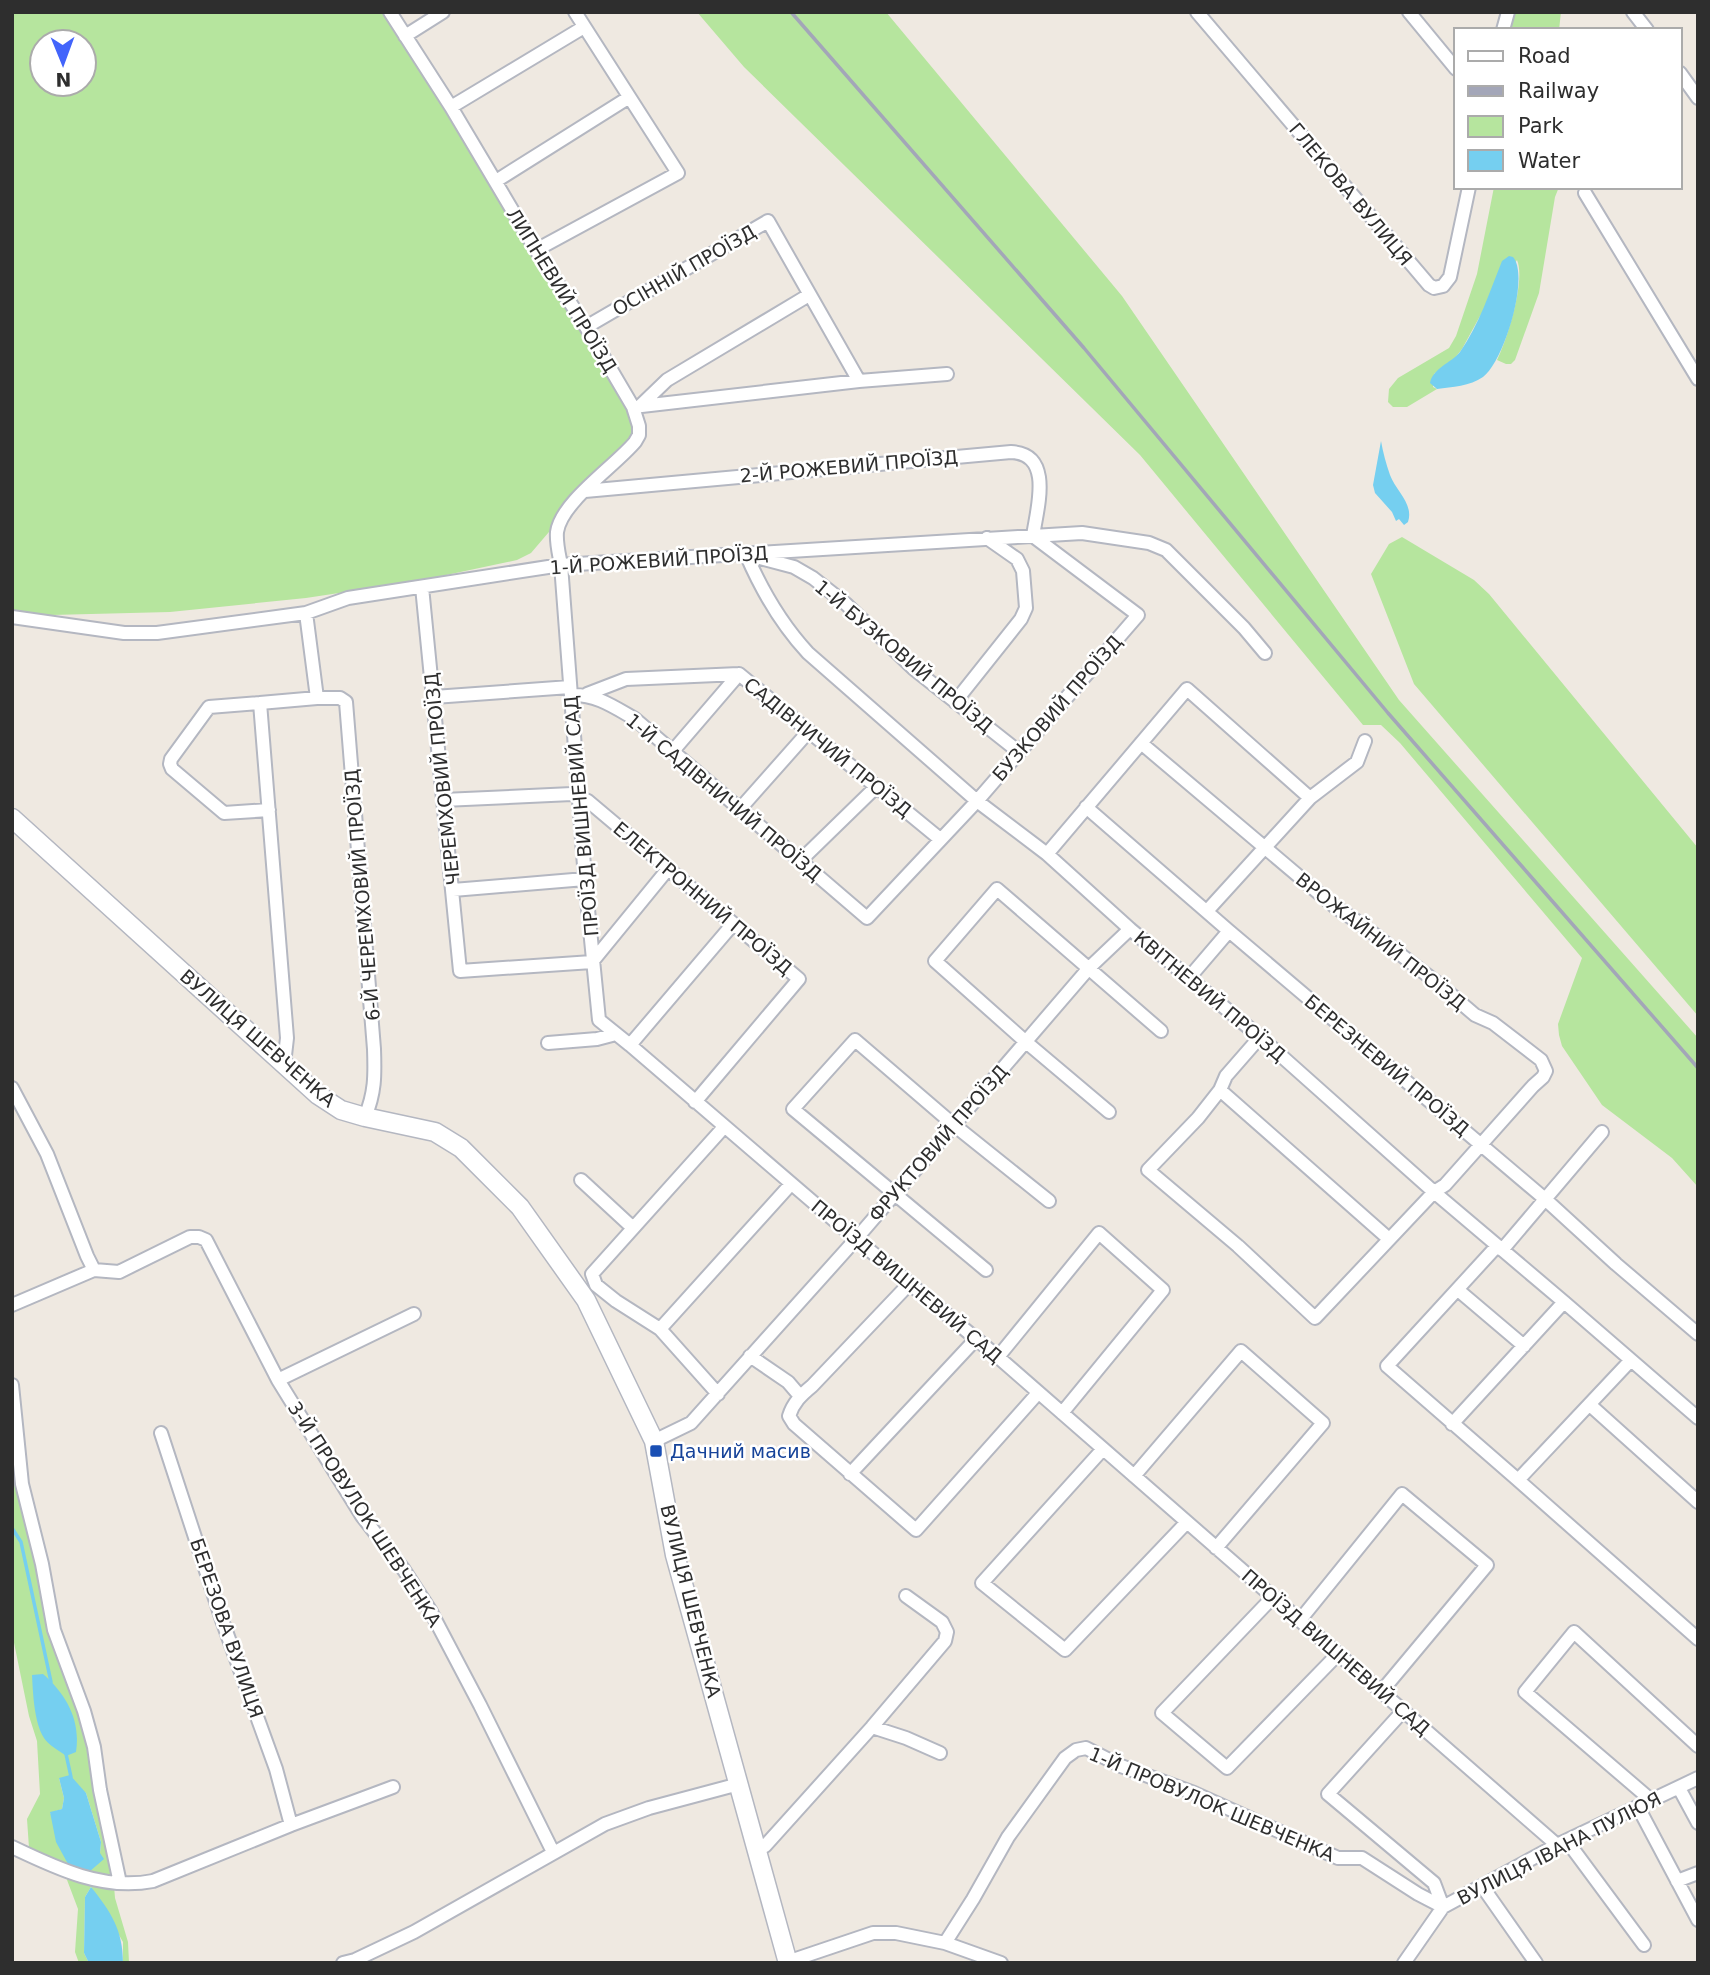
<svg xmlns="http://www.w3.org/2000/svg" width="1710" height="1975" font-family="'DejaVu Sans',sans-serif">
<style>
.green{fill:#b6e59e;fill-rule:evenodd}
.water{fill:#75cff0}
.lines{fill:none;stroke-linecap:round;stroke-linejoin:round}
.stream{stroke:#75cff0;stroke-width:3.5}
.street-casing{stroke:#b4b7c1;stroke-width:16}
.secondary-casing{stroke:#b4b7c1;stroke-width:21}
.street{stroke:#fff;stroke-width:12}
.secondary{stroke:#fff;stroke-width:18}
.rail{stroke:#a3a6b8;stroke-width:3.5}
.transit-dot{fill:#1a4fb4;stroke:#fff;stroke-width:2.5}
.labels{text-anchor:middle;stroke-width:5;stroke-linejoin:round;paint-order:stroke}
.street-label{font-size:19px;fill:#2e2e2e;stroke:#fff}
.transit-label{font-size:19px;fill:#164399;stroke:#fff;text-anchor:start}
</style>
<rect width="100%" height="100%" fill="#efe9e1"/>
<path class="green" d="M12,12H390L633,407L639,435L584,491L531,553L517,560L418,581L306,598L170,612L12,616ZM42,42H84V84H42Z
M697,12H886L1122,296L1399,700L1698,1038V1187L1672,1158L1602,1105L1562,1046L1559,1035L1558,1024L1582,958L1400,743L1381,725H1363L1140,455L744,67Z
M1508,12H1561L1559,30H1503Z
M1494,187H1559L1555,197L1539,293L1515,360L1511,364H1506L1497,360C1507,340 1526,280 1517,260L1480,316L1462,349L1455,358L1434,374L1433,387L1437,389L1407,407H1393L1388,402L1389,389L1398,378L1449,348L1456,336L1477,274Z
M1402,537L1474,580L1489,594L1698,848V1016L1414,684L1371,574L1389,544Z
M12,1401L19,1484L81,1712L111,1849L115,1898L128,1942L129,1963H123V1942L91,1887L85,1897L84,1953L89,1963H79L75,1952L78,1909L61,1864L29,1848L27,1819L40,1794L37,1741L29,1716L12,1633ZM59,1778L86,1793L101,1842L100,1853L50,1813L62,1809L64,1798Z"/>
<path class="water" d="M1509,256L1513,257C1530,276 1504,362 1483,377C1470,386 1452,387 1437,389L1430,383C1433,368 1451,363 1460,352C1479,325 1490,291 1502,261Z
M1381,441C1383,452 1386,464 1390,475C1396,491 1414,504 1408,522L1404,525L1399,519L1396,521L1392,512L1375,493L1373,485Z
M43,1674C66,1694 81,1720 76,1752L66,1756C60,1751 48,1745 44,1738C34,1722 33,1693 32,1675Z
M70,1775L86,1793L101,1842L100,1853L104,1859L89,1872L68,1864L56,1842L50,1812L62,1809L64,1798L59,1778Z
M91,1887C111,1912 123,1930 123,1963H89L84,1953L85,1897Z"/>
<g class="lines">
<path class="stream" d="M12,1528L21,1542L51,1682
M66,1754L71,1777"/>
<defs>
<path id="street" d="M390,12L451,107L536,250L586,327L633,407L639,426V435L635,442C615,466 561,502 557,532C556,543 559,554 561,565L585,879L599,1020L630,1045L856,1239L998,1357L1557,1845
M1197,12L1429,285L1434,288L1443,286L1450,277L1469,187
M1409,12L1456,69
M1633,12L1647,30
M1503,30L1508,12
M405,36L443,12
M1680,73L1698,98
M451,107L584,27
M496,181L628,98
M1585,193L1698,379
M536,250L678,173L575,12
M586,327L768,221L859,381L633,407
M859,381L947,374
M640,406L667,380L809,295
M746,554C761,589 782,625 808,653L977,801L1047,854L1130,929L1260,1037L1434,1192L1564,1302L1698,1418
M756,557L794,567L813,578L846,604L914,669L1019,752
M422,587L460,971L592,962L668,869
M306,613L317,698H340L346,702L374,1049C375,1076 375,1093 365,1117
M12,617L124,633H157L306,613L348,598L561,565L1082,533L1149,543L1166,550L1244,628L1265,653
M587,694L626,679L739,674L940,839
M571,695C596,694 614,707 635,719L867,918L977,801L1138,615L1033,536C1037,508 1054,454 1011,452L585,491
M434,697L570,687
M955,702L1021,619L1026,608L1023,571L1017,559L987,538
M260,703L209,707L171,759L170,764L172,769L224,813L269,810
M1141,743L1334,906L1361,924L1440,985L1475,1015L1493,1023L1541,1060L1546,1071L1543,1077L1533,1086L1445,1185L1434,1192L1315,1318L1238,1246L1148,1170L1198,1118L1220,1090L1226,1076L1260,1037
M672,752L739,674
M443,800L572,794L588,801L799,979L695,1102
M1086,807L1229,931L1545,1199L1616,1264L1698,1334
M739,810L809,731
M1047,854L1187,689L1310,798
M801,860L876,787
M453,890L585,879
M1207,911L1310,798L1357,762L1365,741
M1188,979L1229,931
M548,1043L597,1039L616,1034
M630,1045L733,924
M284,1064L287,1038L260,703L317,698
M12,1088L47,1154L87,1256L94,1270L119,1272L190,1237H199L206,1240L278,1380L362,1516L404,1570L430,1610L480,1705L553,1852
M1220,1090L1389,1239
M1109,1112L1026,1042L935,961L997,889L1161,1031
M581,1180L633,1228
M1497,1246L1387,1366L1518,1480
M1502,1250L1602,1132
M986,1270L793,1109L855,1040L954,1125L1049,1201
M910,1283L812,1386C801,1395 793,1403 789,1416L794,1424L916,1530L1038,1393
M1458,1290L1524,1346
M12,1305L94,1270
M660,1329L791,1184
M750,1356L788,1382L800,1396
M998,1357L1099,1233L1163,1290L1062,1413
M1631,1360L1518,1480L1698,1639
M278,1380L414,1314
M12,1385L22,1484L42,1564L54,1630L84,1711L94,1747L100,1790L120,1883
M718,1394L660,1329L616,1301L596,1285L592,1274L724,1127
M1590,1405L1698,1502
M1452,1424L1564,1302
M161,1433L222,1620L276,1769L291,1825
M654,1441L691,1423L856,1239L1089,968L1130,929
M1103,1449L982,1583L1065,1650L1187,1522
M850,1474L976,1339
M1134,1476L1241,1351L1323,1423L1216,1548
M1273,1597L1162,1713L1227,1768L1338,1654
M1300,1620L1402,1494L1487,1565L1381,1692
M1403,1711L1328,1794L1434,1883L1443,1907
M872,1727L906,1738L940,1753
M1679,1788L1698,1823
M1651,1800L1525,1692L1574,1632L1698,1746
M1638,1807L1698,1920
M1567,1841L1644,1945
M12,1847C56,1868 103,1891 153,1881L291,1825L393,1787
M756,1849L765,1846L872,1727L945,1641L947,1632L942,1622L906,1596
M1677,1881L1698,1873
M1482,1886L1536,1963
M945,1943L973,1899L1008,1837L1065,1758L1076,1750L1086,1748L1121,1766L1194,1793L1338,1858H1362L1418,1894L1443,1907
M787,1962L873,1933H896L945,1943L1001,1963
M343,1963L355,1960L414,1932L605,1824L649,1808L739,1784
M1404,1963L1443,1907L1557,1845L1698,1778"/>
<path id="secondary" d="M12,818L318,1095L341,1110L365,1117L435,1132L461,1148L520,1207L586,1300L654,1441L675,1555L788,1963"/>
</defs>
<use href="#street" class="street-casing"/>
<use href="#secondary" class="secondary-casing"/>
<use href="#street" class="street"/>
<use href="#secondary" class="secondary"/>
<path class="rail" d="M791,12L1084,348L1388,713L1698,1068"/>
</g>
<rect class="transit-dot" x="649" y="1444" width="14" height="14" rx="3.5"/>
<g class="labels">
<g class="street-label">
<text transform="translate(1351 194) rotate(50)" y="7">ГЛЕКОВА ВУЛИЦЯ</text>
<text transform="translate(684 270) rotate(-30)" y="7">ОСІННІЙ ПРОЇЗД</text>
<text transform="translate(562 290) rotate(58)" y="7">ЛИПНЕВИЙ ПРОЇЗД</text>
<text transform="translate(849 466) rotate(-5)" y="7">2-Й РОЖЕВИЙ ПРОЇЗД</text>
<text transform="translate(659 560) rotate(-4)" y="7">1-Й РОЖЕВИЙ ПРОЇЗД</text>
<text transform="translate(904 656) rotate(40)" y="7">1-Й БУЗКОВИЙ ПРОЇЗД</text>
<text transform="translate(1057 708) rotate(-49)" y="7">БУЗКОВИЙ ПРОЇЗД</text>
<text transform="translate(828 747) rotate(39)" y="7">САДІВНИЧИЙ ПРОЇЗД</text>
<text transform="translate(442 779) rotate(-96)" y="7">ЧЕРЕМХОВИЙ ПРОЇЗД</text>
<text transform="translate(724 797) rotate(40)" y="7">1-Й САДІВНИЧИЙ ПРОЇЗД</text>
<text transform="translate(581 816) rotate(-95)" y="7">ПРОЇЗД ВИШНЕВИЙ САД</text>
<text transform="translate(362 895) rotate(-95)" y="7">6-Й ЧЕРЕМХОВИЙ ПРОЇЗД</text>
<text transform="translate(703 898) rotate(40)" y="7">ЕЛЕКТРОННИЙ ПРОЇЗД</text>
<text transform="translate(1381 941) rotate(38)" y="7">ВРОЖАЙНИЙ ПРОЇЗД</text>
<text transform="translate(1210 996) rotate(40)" y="7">КВІТНЕВИЙ ПРОЇЗД</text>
<text transform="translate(258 1038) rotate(41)" y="7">ВУЛИЦЯ ШЕВЧЕНКА</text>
<text transform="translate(1387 1065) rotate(40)" y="7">БЕРЕЗНЕВИЙ ПРОЇЗД</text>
<text transform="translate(938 1143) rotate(-49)" y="7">ФРУКТОВИЙ ПРОЇЗД</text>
<text transform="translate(907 1281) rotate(40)" y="7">ПРОЇЗД ВИШНЕВИЙ САД</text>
<text transform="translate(365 1514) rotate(57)" y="7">3-Й ПРОВУЛОК ШЕВЧЕНКА</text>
<text transform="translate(691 1601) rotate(76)" y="7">ВУЛИЦЯ ШЕВЧЕНКА</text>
<text transform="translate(227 1628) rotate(71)" y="7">БЕРЕЗОВА ВУЛИЦЯ</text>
<text transform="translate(1336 1652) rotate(41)" y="7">ПРОЇЗД ВИШНЕВИЙ САД</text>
<text transform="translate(1212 1804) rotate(23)" y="7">1-Й ПРОВУЛОК ШЕВЧЕНКА</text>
<text transform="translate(1559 1848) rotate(-27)" y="7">ВУЛИЦЯ ІВАНА ПУЛЮЯ</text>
</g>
<g class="transit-label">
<text x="670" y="1458">Дачний масив</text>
</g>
</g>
<rect width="1710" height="1975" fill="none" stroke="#2e2e2e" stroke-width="28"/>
<rect x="1454" y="28" width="228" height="161" fill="#ffffff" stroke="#ababab" stroke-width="2"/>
<rect x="1468" y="51" width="35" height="10" fill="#ffffff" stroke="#ababab" stroke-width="2"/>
<text x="1518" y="63" font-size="21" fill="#2e2e2e">Road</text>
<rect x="1468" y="86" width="35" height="10" fill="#a3a6b8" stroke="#ababab" stroke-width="2"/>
<text x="1518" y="98" font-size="21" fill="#2e2e2e">Railway</text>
<rect x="1468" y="116" width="35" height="21" fill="#b6e59e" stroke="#ababab" stroke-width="2"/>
<text x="1518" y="133" font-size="21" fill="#2e2e2e">Park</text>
<rect x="1468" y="150" width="35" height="21" fill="#75cff0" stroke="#ababab" stroke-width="2"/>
<text x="1518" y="168" font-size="21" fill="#2e2e2e">Water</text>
<g transform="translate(63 63) rotate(179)"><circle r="33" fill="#ffffff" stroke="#ababab" stroke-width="2"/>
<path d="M0-5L12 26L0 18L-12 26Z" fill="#4264fb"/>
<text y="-10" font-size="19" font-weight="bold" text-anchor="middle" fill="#2e2e2e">N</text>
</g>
</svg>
